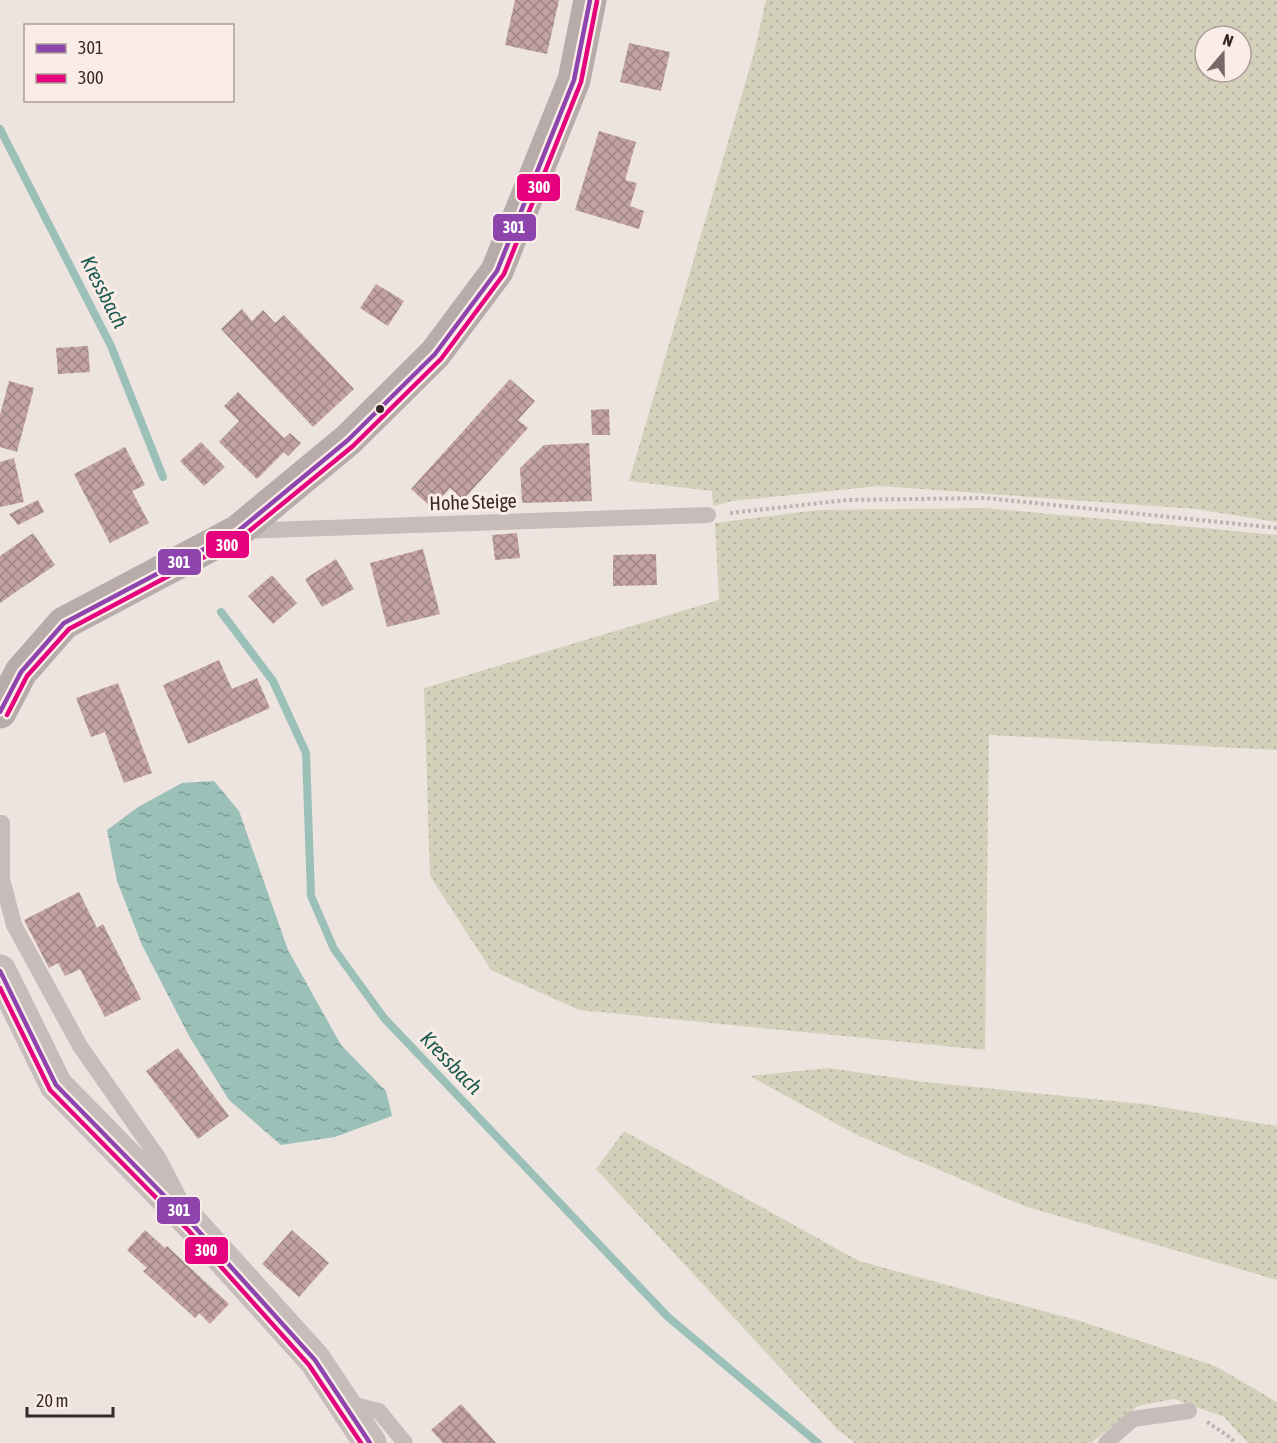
<svg xmlns="http://www.w3.org/2000/svg" width="1277" height="1443" font-family="'Asap Condensed',sans-serif">
<style>
.green{fill:url(#green-dots);fill-rule:evenodd}
.water{fill:url(#water-ripples)}
.lines{fill:none;stroke-linecap:round;stroke-linejoin:round}
.stream{stroke:#9bc0b8;stroke-width:8}
.building{fill:url(#building-cross-hatch)}
.path{stroke:#bfb4b1;stroke-width:4;stroke-dasharray:3 3;stroke-linecap:butt}
.lane{stroke:#c6bcb9;stroke-width:16}
.street{stroke:#c6bcb9;stroke-width:33}
.secondary{stroke:#b7aca9;stroke-width:33}
.bus-1-casing{stroke:#faede7;stroke-width:9}
.bus-2-casing{stroke:#faede7;stroke-width:9}
.bus-1{stroke:#8e44ad;stroke-width:4.5}
.bus-2{stroke:#e5007d;stroke-width:4.5}
.bus-dot{fill:#372827;stroke:#faede7;stroke-width:2}
.labels{text-anchor:middle;stroke-width:6;stroke-linejoin:round;paint-order:stroke}
.street-label{font-size:20px;fill:#372827;stroke:#faede7}
.water-label{font-size:21px;font-style:italic;fill:#1b5a50;stroke:#faede7}
.line-badge{stroke:#faede7;stroke-width:2}
.badge-label{font-size:16px;text-anchor:middle;font-weight:bold;fill:#fff}
</style>
<defs>
<pattern id="green-dots" width="8" height="8" patternUnits="userSpaceOnUse" patternTransform="scale(1.5)"><rect width="8" height="8" fill="#d3d1ba"/><path d="M2 2h.1M6 6h.1" fill="none" stroke="#b6b3a0" stroke-width="1.8" stroke-linecap="round"/></pattern>
<pattern id="water-ripples" width="26" height="14" patternUnits="userSpaceOnUse" patternTransform="scale(1.5)"><rect width="26" height="14" fill="#9bc0b8"/><path d="M2 4q2-2 4 0t4 0M15 11q2-2 4 0t4 0" fill="none" stroke="#7f9c96"/></pattern>
<pattern id="building-cross-hatch" width="8" height="8" patternUnits="userSpaceOnUse" patternTransform="scale(1.5)"><rect width="8" height="8" fill="#c2a3a1"/><path d="M0 0l8 8M0 8l8-8" fill="none" stroke="#9e8583"/></pattern>
</defs>
<rect width="100%" height="100%" fill="#ede4e0"/>
<path class="green" d="M766,0H1277V522L1195,509L879,486L732,501L713,506L712,491L629,481L754,53ZM1205,36H1241V72H1205Z
M985,508L1277,535V750L989,735L985,1050L579,1010L491,970L430,876L424,688L719,600L715,523L818,510Z
M828,1068L925,1082L1144,1104L1277,1126V1280L1024,1206L855,1134L750,1076Z
M624,1131L859,1261L1080,1321L1215,1366L1277,1402V1443H1248L1224,1417L1174,1399L1138,1406L1091,1443H855L837,1429L596,1169Z"/>
<path class="water" d="M214,781L239,811L288,950L341,1045L386,1091L392,1116L335,1137L281,1145L229,1100L189,1036L142,945L117,881L107,830L138,807L182,783Z"/>
<g class="lines">
<path class="stream" d="M0,129L111,346L163,477
M221,612L273,681L306,753L311,896L334,949L384,1018L668,1317L818,1443"/>
</g>
<path class="building" d="M515,0H559L547,54L505,45Z
M629,43L670,52L661,91L620,82Z
M599,131L636,142L625,180L637,183L630,206L644,211L639,229L575,210Z
M376,284L404,301L388,326L360,308Z
M242,309L252,321L263,310L275,323L284,315L354,389L313,427L221,329Z
M88,346L90,372L58,374L56,348Z
M510,379L535,401L518,420L528,428L463,500L450,488L432,508L411,489Z
M9,381L34,388L17,452L0,447V415Z
M238,392L284,438L290,433L301,443L288,456L284,452L257,479L219,442L239,421L224,406Z
M609,409L610,435H592L591,410Z
M201,442L225,467L204,486L180,461Z
M589,443L592,501L522,503L520,468L544,445Z
M125,447L145,485L132,491L149,523L110,543L74,474Z
M14,458L24,502L0,507V462Z
M38,500L44,512L18,525L9,514Z
M33,533L55,565L0,603V556Z
M517,533L520,558L495,560L492,535Z
M423,549L440,614L387,627L370,563Z
M656,554L657,585L613,586V555Z
M336,559L354,589L322,607L305,579Z
M272,575L297,603L273,624L248,596Z
M219,660L232,689L257,678L270,708L188,744L163,685Z
M118,683L152,773L124,783L105,732L91,737L76,698Z
M79,892L97,928L103,924L141,999L105,1017L80,969L65,976L58,963L49,968L24,920Z
M178,1048L229,1116L198,1139L146,1071Z
M145,1230L165,1248L167,1246L229,1304L210,1324L199,1313L195,1318L143,1271L147,1268L127,1250Z
M292,1230L329,1263L299,1297L262,1264Z
M461,1404L496,1443H443L431,1430Z"/>
<g class="lines">
<path class="path" d="M730,513L847,500L986,498L1277,528
M1207,1422L1231,1438L1235,1443"/>
<path class="lane" d="M242,531L708,515
M0,823H2V879L14,925L80,1046L159,1159L178,1196
M347,1403L379,1411L405,1443
M1106,1443L1133,1419L1189,1411"/>
<path class="street" d="M0,971L56,1085L194,1226L315,1360L370,1443"/>
<path class="secondary" d="M0,712L21,672L64,623L238,531L348,440L435,354L497,271L574,80L590,0"/>
<defs>
<path id="bus-1" d="M0,712L21,672L64,623L238,531L348,440L435,354L497,271L574,80L590,0
M0,971L56,1085L194,1226L315,1360L370,1443"/>
<path id="bus-2" d="M7,715L27,676L69,629L242,537L353,446L441,359L504,274L581,82L597,1
M0,988L50,1090L189,1231L309,1365L361,1443"/>
</defs>
<use href="#bus-1" class="bus-1-casing"/>
<use href="#bus-2" class="bus-2-casing"/>
<use href="#bus-1" class="bus-1"/>
<use href="#bus-2" class="bus-2"/>
</g>
<circle class="bus-dot" cx="380" cy="409" r="5"/>
<g class="labels">
<g class="street-label">
<text transform="translate(473 502) rotate(-2)" y="7">Hohe Steige</text>
</g>
<g class="water-label">
<text transform="translate(104 292) rotate(63)" y="7">Kressbach</text>
<text transform="translate(451 1063) rotate(46)" y="7">Kressbach</text>
</g>
</g>
<g class="line-badge">
<rect x="516" y="173" width="45" height="29" rx="6" fill="#e5007d"/>
<rect x="492" y="213" width="45" height="29" rx="6" fill="#8e44ad"/>
<rect x="205" y="530" width="45" height="29" rx="6" fill="#e5007d"/>
<rect x="157" y="548" width="45" height="28" rx="6" fill="#8e44ad"/>
<rect x="156" y="1196" width="45" height="29" rx="6" fill="#8e44ad"/>
<rect x="184" y="1236" width="45" height="29" rx="6" fill="#e5007d"/>
</g>
<g class="badge-label">
<text x="539" y="193">300</text>
<text x="514" y="233">301</text>
<text x="227" y="551">300</text>
<text x="179" y="568">301</text>
<text x="179" y="1216">301</text>
<text x="206" y="1256">300</text>
</g>
<rect x="24" y="24" width="210" height="78" fill="#faede7" stroke="#ac9e9a" stroke-width="1.5"/>
<rect x="36" y="44" width="30" height="9" fill="#8e44ad" stroke="#ac9e9a" stroke-width="1.5"/>
<text x="78" y="54" font-size="18" fill="#372827">301</text>
<rect x="36" y="74" width="30" height="9" fill="#e5007d" stroke="#ac9e9a" stroke-width="1.5"/>
<text x="78" y="84" font-size="18" fill="#372827">300</text>
<g transform="translate(1223 54) rotate(20)"><circle r="28" fill="#faede7" stroke="#ac9e9a" stroke-width="1.5"/>
<path d="M0-4.5L10 22L0 15L-10 22Z" fill="#776a68"/>
<text y="-9" font-size="16" font-weight="bold" text-anchor="middle" fill="#372827">N</text>
</g>
<path d="M27 1407v9h86v-9" fill="none" stroke="#372827" stroke-width="3"/>
<text x="36" y="1407" font-size="18" fill="#372827" stroke="#faede7" stroke-width="4.5" paint-order="stroke">20 m</text>
</svg>
